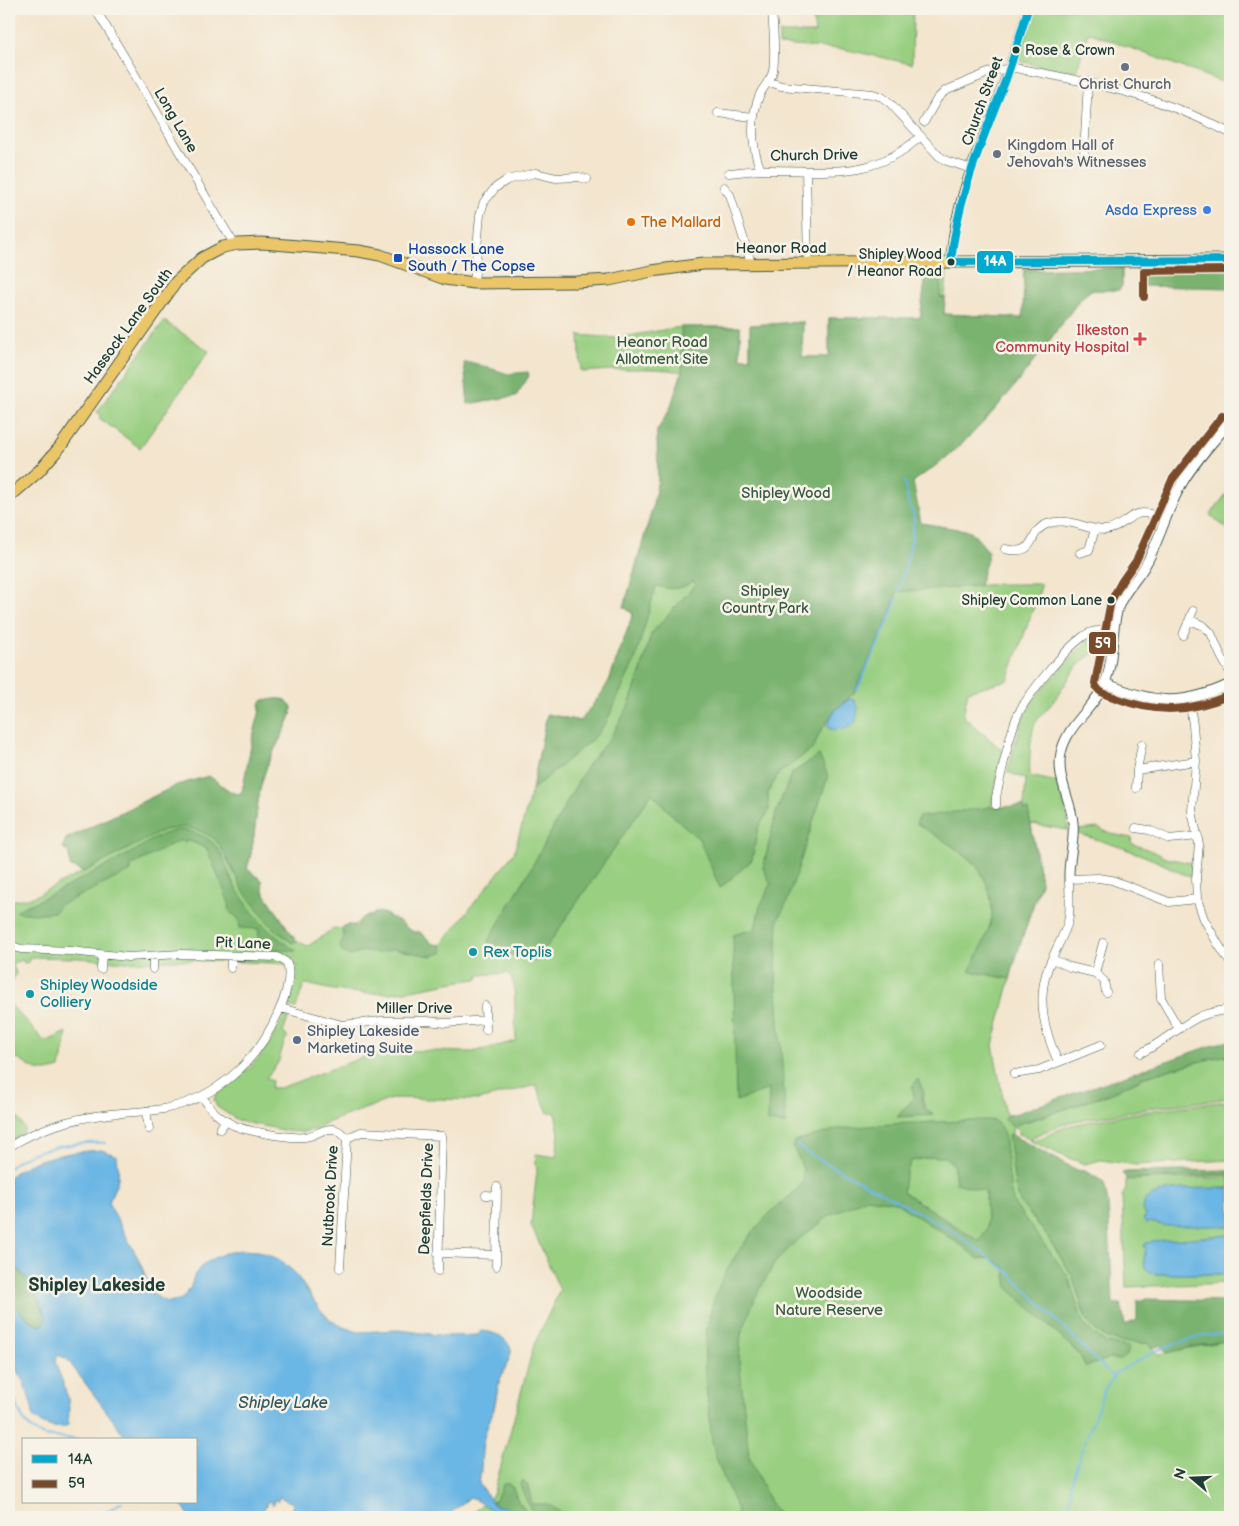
<svg xmlns="http://www.w3.org/2000/svg" width="1239" height="1526" font-family="'Balsamiq Sans',sans-serif">
<style>
.green{fill:#99cf81;stroke:#5c865a}
.forest{fill:#7ab26f;stroke:#4c7852;fill-rule:evenodd}
.water{fill:#6ab6e4;stroke:#447a8c}
.lines{fill:none;stroke-linecap:round;stroke-linejoin:round}
.stream{stroke:#6ab6e4;stroke-width:2}
.minor-casing{stroke:#3f564b;stroke-width:9}
.tertiary-casing{stroke:#3f564b;stroke-width:11}
.primary-casing{stroke:#3f564b;stroke-width:13}
.minor{stroke:#fff;stroke-width:8}
.tertiary{stroke:#fff;stroke-width:9}
.primary{stroke:#ebc669;stroke-width:11}
.bus-1-casing{stroke:#f7f3e8;stroke-width:11}
.bus-2-casing{stroke:#f7f3e8;stroke-width:11}
.bus-1{stroke:#00a9ce;stroke-width:8}
.bus-2{stroke:#7a4b2a;stroke-width:8}
.bus-dot{fill:#1f3d34;stroke:#f7f3e8;stroke-width:2}
.worship-dot{fill:#6b7280;stroke:#f7f3e8;stroke-width:2}
.shop-dot{fill:#3f7fe0;stroke:#f7f3e8;stroke-width:2}
.food-dot{fill:#e8710a;stroke:#f7f3e8;stroke-width:2}
.transit-dot{fill:#1a4fb4;stroke:#f7f3e8;stroke-width:2}
.health-dot{fill:#e0444e;stroke:#f7f3e8;stroke-width:2}
.culture-dot{fill:#0f9aa8;stroke:#f7f3e8;stroke-width:2}
.service-dot{fill:#5c6f8a;stroke:#f7f3e8;stroke-width:2}
.labels{text-anchor:middle;stroke-width:5;stroke-linejoin:round;paint-order:stroke}
.bus-label{font-size:14px;fill:#1f3d34;stroke:#f7f3e8;text-anchor:end}
.worship-label{font-size:15px;fill:#5b616d;stroke:#f7f3e8}
.street-label{font-size:15px;fill:#1f3d34;stroke:#f7f3e8}
.shop-label{font-size:15px;fill:#366cbe;stroke:#f7f3e8;text-anchor:end}
.food-label{font-size:15px;fill:#c56008;stroke:#f7f3e8;text-anchor:start}
.transit-label{font-size:15px;fill:#164399;stroke:#f7f3e8;text-anchor:start}
.health-label{font-size:15px;fill:#be3a42;stroke:#f7f3e8;text-anchor:end}
.park-label{font-size:15px;fill:#375a43;stroke:#f7f3e8}
.culture-label{font-size:15px;fill:#0d838f;stroke:#f7f3e8;text-anchor:start}
.service-label{font-size:15px;fill:#4e5e75;stroke:#f7f3e8;text-anchor:start}
.water-label{font-size:16px;font-style:italic;fill:#325b60;stroke:#f7f3e8}
.quarter-label{font-size:18px;font-weight:bold;fill:#1f3d34;stroke:#f7f3e8}
.line-badge{stroke:#f7f3e8;stroke-width:2}
.badge-label{font-size:14px;text-anchor:middle;font-weight:bold;fill:#fff}
</style>
<rect width="100%" height="100%" fill="#f7f3e8"/>
<filter id="ink" filterUnits="userSpaceOnUse"><feTurbulence type="fractalNoise" baseFrequency=".02" numOctaves="2"/><feDisplacementMap in="SourceGraphic" scale="10" xChannelSelector="R" yChannelSelector="G"/><feConvolveMatrix kernelMatrix="1 2 1 2 8 2 1 2 1" color-interpolation-filters="sRGB"/></filter>
<filter id="wash" filterUnits="userSpaceOnUse"><feTurbulence type="fractalNoise" baseFrequency=".0096" numOctaves="4" result="noise"/><feDisplacementMap in="SourceGraphic" scale="20" xChannelSelector="R" yChannelSelector="G"/><feGaussianBlur stdDeviation="1.12" result="paint"/><feColorMatrix in="noise" values="0 0 0 0 0 0 0 0 0 0 0 0 0 0 0 0 0 1.4 0 .05"/><feComposite in="paint" operator="in"/></filter>
<g filter="url(#wash)">
<rect width="100%" height="100%" fill="#f3e5ce"/>
<path class="green" d="M812,9H913L912,64L843,49L779,45V33H815Z
M1033,9H1230V85L1088,32L1076,74L1023,62L1020,61L1019,57Z
M1122,268V286L1119,290H1091L1081,298C1041,351 1003,408 953,452C940,463 926,472 913,482L898,592L998,584H1042L1008,680L968,691L963,716L1003,751L991,807L1024,806L1026,779L1007,772L1023,717L1031,701L1088,640L1097,635L1106,640L1103,650C1077,656 1068,683 1053,702C1048,709 1037,718 1034,726C1030,739 1029,762 1030,776L1057,782L1068,816V830L1031,824L1041,882L1016,957L993,1045L1006,1115L1017,1114L1026,1122L1104,1096L1149,1075L1213,1058L1230,1055V1098L1157,1107L1075,1121L1058,1126L1030,1138L1018,1134V1130L1012,1127L1013,1169L1020,1202L1047,1236L1072,1275L1085,1317L1121,1342L1147,1343L1156,1353L1160,1354L1230,1340V1517H468L493,1495L534,1345L560,1290L531,1225L537,1170L535,1154L556,1157L559,1134L555,1112L548,1113L536,1085L479,1100L394,1098L329,1122L316,1129L303,1132L287,1131L239,1121L217,1107L214,1100L216,1094L239,1078L256,1061L271,1041L285,1015L289,1016L283,1033L288,1037L285,1040L278,1063L266,1078L272,1081L271,1088H280L377,1052L392,1050L473,1052L516,1041L514,985L511,977L507,973L479,975L478,979C451,981 420,990 390,993C361,995 334,991 307,984H304L296,1008L289,1006L288,1002L294,972L298,966L276,963L181,960L126,962L78,958L29,957V962L24,963L23,960L12,963L16,973L9,990V901L33,897L83,872L70,866L69,854L63,847L66,839L177,785L209,776L231,792L238,794L242,792L252,741L260,711V704C264,700 280,697 286,700C288,702 290,705 292,707L291,715C284,735 270,754 264,775C254,806 257,838 247,869L262,880L263,891L296,941L308,946L333,929H342L346,925L356,926C360,918 363,916 371,916C383,904 401,927 412,931C414,932 417,932 420,932L433,944L441,945L514,853L532,790L547,714L580,721L602,693L609,681L633,614L624,607L652,510L658,480L657,431L670,409L682,372C651,366 613,370 581,372L579,335L616,338L681,327H740V358H750V325L803,322L802,357H829V318H920L927,269H947L944,314L1023,318L1024,270Z
M164,321L209,351L140,448L99,418L101,415L97,412Z
M1230,489V531L1210,515Z
M1098,828L1111,834L1132,838L1131,843L1159,854L1165,858L1192,863V877C1181,874 1173,869 1163,864C1136,852 1107,842 1078,834V830Z
M9,1003L45,1042L67,1032L60,1068C37,1075 35,1069 16,1058H13L9,1065Z
M9,1096L15,1114L25,1129L22,1134L9,1141Z
M1230,1101V1160L1136,1165L1101,1160L1085,1164L1061,1155L1029,1140C1044,1140 1057,1128 1072,1125C1124,1114 1177,1106 1230,1101Z
M1230,1177V1188L1169,1191L1143,1210C1145,1219 1149,1222 1158,1224L1230,1226V1235L1210,1236L1146,1249C1143,1260 1143,1272 1156,1274H1230V1283L1126,1287L1122,1196L1126,1189V1180Z"/>
<path class="forest" d="M1122,268V286L1119,290H1091L1081,298C1041,351 1003,407 953,452C940,463 926,472 913,482L921,523L971,531L989,552L979,586L897,592L889,618L854,693L834,711L818,736L814,748L779,773L768,793L769,810L758,828L752,860L720,888L699,839L672,815L652,793L537,961L491,950L488,941L529,872L580,778L589,763L611,737L629,705L641,671L651,634L696,584L693,581C680,591 670,589 656,586L635,660L606,723L597,735L532,790L547,714L580,721L602,693L609,681L630,623L633,613L624,607L652,510L658,480L657,431L670,409L682,372L681,327H740V358H750V325L803,322L802,357H829V318H920L927,269H939L942,274L940,297L945,298L944,314L1023,318L1024,270Z
M1142,268H1230V288L1143,286Z
M464,363H474L508,374L528,372L529,376L516,396L468,404Z
M279,699L287,701L292,707L291,715C284,735 270,754 264,774C254,805 257,838 247,869L262,880L263,891L296,941L292,943L272,927L244,892L219,844L212,837L197,830L184,827L164,830L84,872L70,866L69,854L63,847L66,839L177,785L209,776L231,792L238,794L242,792L252,741L260,711V704L263,700Z
M819,755L828,776L787,902L778,920L776,977L786,1124H780L768,1122L769,1089L736,1101L733,935L755,929L760,906L771,884L763,868L776,813L791,774Z
M1024,806V810H1028L1041,882L1016,957L1010,979L969,971C978,956 986,939 991,921C995,902 986,873 971,861C955,846 934,835 916,823L919,817L990,807Z
M184,830C230,840 219,863 239,893C249,907 259,922 271,932C279,939 288,945 296,951L265,949L258,944L259,929L240,928L239,919L230,912L229,903L207,849L190,841H178L131,866V871L60,905L54,912L35,914L16,912L19,909C55,894 90,874 125,856C144,846 161,830 184,830Z
M379,912L400,922L412,932H420L433,944L441,945L443,949L442,953L431,956L393,949L379,953L364,951L350,956L342,952L340,945L344,937L342,930L343,926L349,925L356,926C360,919 363,915 371,916L375,913Z
M1230,1041V1055L1213,1058L1149,1075L1104,1096L1012,1126L1004,1120L1006,1116L1017,1113L1219,1043Z
M918,1079L924,1093L922,1096L925,1109L934,1115L897,1117L913,1099V1085Z
M986,1120C997,1120 1001,1125 1004,1135L1011,1193L1014,1204L1068,1276L1083,1323L1095,1335L1107,1343L1129,1347C1125,1359 1123,1363 1110,1358L1086,1367L1079,1354L1008,1288L1005,1268C995,1260 991,1257 978,1259L964,1247L895,1202L867,1198L832,1214L795,1242L774,1264L755,1298L741,1335L739,1359L749,1456L770,1502L780,1517H736L737,1510C729,1489 718,1468 713,1446C711,1435 710,1423 709,1412C704,1379 702,1347 710,1314C719,1275 744,1239 772,1211C781,1201 796,1194 802,1182C807,1171 797,1156 793,1146L794,1142L838,1129L890,1124ZM933,1157H945L953,1164L956,1183L985,1191L986,1200L987,1229L979,1241L903,1192L905,1177L911,1161Z
M1010,1134L1077,1170L1085,1171L1104,1182L1108,1204L1113,1304H1121L1125,1325L1137,1320V1301L1145,1299L1230,1301V1340L1195,1346L1167,1353L1162,1345L1152,1348L1147,1343L1121,1342L1107,1338L1097,1332L1087,1321L1072,1275L1047,1236L1020,1202L1015,1185L1008,1136Z
M1230,1170V1175L1127,1179L1122,1173L1126,1172Z
M9,1263C23,1266 43,1306 47,1320L43,1326H38L22,1314L9,1300Z
M523,1480L528,1486L532,1504H549L563,1514L615,1512L622,1517H538L528,1504L520,1485Z
M503,1484H509L513,1488L518,1501L530,1517H518C508,1504 500,1509 492,1502L496,1500Z"/>
<path class="water" d="M850,699L854,700L858,708C856,721 857,726 843,729C838,730 835,730 830,729L828,725C830,713 840,705 850,699Z
M102,1150L117,1156C118,1165 120,1177 116,1185C113,1192 110,1197 109,1204L139,1260L152,1292L160,1299L169,1302L182,1299L190,1289L195,1274L204,1264L214,1258L225,1253L242,1250L258,1251L279,1259L295,1273L319,1308L330,1320L343,1327L359,1332L399,1330L446,1336L478,1335L481,1331C492,1331 508,1337 511,1350C512,1358 501,1374 499,1383C497,1391 496,1400 494,1409C490,1420 485,1430 483,1442C481,1456 482,1470 479,1484L494,1505L509,1508L518,1517H497L489,1508L470,1497L446,1517H295L291,1512L293,1503L279,1497L278,1501L273,1500L274,1504L272,1505L269,1500L258,1517H191L178,1502H196V1440H128L67,1359L58,1355L55,1361C58,1373 63,1380 66,1392C70,1402 69,1414 68,1425C56,1431 43,1425 33,1417C33,1403 26,1391 22,1378L19,1376L9,1346V1300L22,1314L38,1326L43,1325L46,1319C43,1305 23,1266 9,1263V1177C35,1156 69,1152 102,1150Z
M1230,1188V1226H1167L1149,1222L1147,1224L1143,1219L1145,1217L1143,1210L1145,1200C1162,1185 1208,1189 1230,1188Z
M1230,1235V1274H1156C1143,1272 1142,1260 1146,1249L1144,1246L1147,1242L1149,1243L1152,1241Z"/>
<g class="lines">
<path class="stream" d="M899,592L911,545L914,519L913,512L909,506L904,481
M857,690L889,620L897,598
M796,1144L807,1153L946,1227L976,1248L1008,1272L1113,1377
M9,1168C27,1148 78,1142 105,1143
M9,1382C15,1401 22,1431 45,1436C56,1438 66,1437 77,1440
M98,1517L122,1502
M1067,1517L1071,1484L1079,1458L1105,1389L1116,1373L1157,1350L1169,1346L1205,1335L1230,1334"/>
</g>
</g>
<g filter="url(#ink)">
<g class="lines">
<defs>
<path id="minor" d="M95,9C144,86 186,167 235,245
M1010,67C1090,82 1157,94 1230,133
M768,81L781,86L873,94L882,97L890,103L939,156L947,161L972,169
M718,113L754,117
M924,122L937,99L945,91L995,70L1009,69
M1084,155L1088,82
M761,170C751,148 750,117 760,94C764,86 771,80 773,71C776,51 773,29 772,9
M806,171L808,263
M729,173C741,172 752,170 764,170C824,169 871,182 921,136
M724,187L730,195L751,263
M474,283L480,215L484,202L495,188L507,180L535,173L556,178L579,177L587,179
M1005,549C1039,557 1026,532 1047,524C1067,516 1086,530 1105,530C1120,530 1129,513 1143,513C1151,513 1159,517 1166,519
M1080,553L1089,550L1095,529
M1190,620L1204,626L1211,633L1221,656L1230,672
M1183,635L1193,611
M1189,698L1193,725L1196,761L1192,811L1199,844L1196,879L1197,899L1204,919L1218,944L1230,962
M1137,770L1196,761
M1136,788L1137,770L1142,744
M996,805V797C1002,771 1007,744 1016,719C1024,698 1066,648 1084,636C1093,629 1103,631 1114,631
M1136,828L1149,830L1169,839L1198,836
M9,945L21,949L70,951L128,957L181,954L277,957L286,962C293,974 284,1001 278,1013C257,1062 216,1099 163,1109C145,1112 127,1112 110,1114C75,1118 38,1128 9,1147
M153,957V969
M1052,959L1070,967L1095,973L1104,981L1106,992
M1159,964L1161,998L1179,1029
M231,968V956
M101,969L102,955
M1095,973L1103,943
M485,1006L486,1030
M281,1008L342,1025L381,1021H427L446,1023L486,1020
M1141,1053C1162,1043 1178,1027 1199,1017C1209,1012 1220,1011 1230,1009
M1058,1062C1045,1032 1036,1001 1048,968C1054,952 1063,938 1068,922C1071,908 1069,893 1069,879L1098,878L1112,880L1169,902L1197,899
M1014,1074L1039,1070L1101,1045
M202,1096C209,1108 220,1119 233,1125C245,1131 292,1139 305,1137C314,1136 322,1129 331,1129C337,1128 342,1134 347,1138L340,1268
M146,1111L149,1129
M220,1129L226,1120
M347,1138L361,1132L442,1136L438,1271
M486,1195L497,1196
M438,1253L496,1255
M496,1266L497,1187"/>
<path id="tertiary" d="M951,262C953,203 985,133 1006,78C1014,56 1021,32 1028,9
M1105,683C1153,703 1181,707 1230,684
M1069,879C1068,860 1075,842 1073,823C1071,799 1056,778 1061,753C1067,724 1094,709 1105,683C1115,658 1110,630 1119,605C1125,590 1138,579 1146,564C1160,539 1167,510 1181,485C1194,462 1213,442 1230,422"/>
<path id="primary" d="M9,497L39,471L60,447L176,282L202,258L223,247L238,244L262,243L359,251L380,255L445,279L474,283L576,282L609,280L652,271L703,264L1230,260"/>
</defs>
<use href="#minor" class="minor-casing"/>
<use href="#tertiary" class="tertiary-casing"/>
<use href="#primary" class="primary-casing"/>
<use href="#minor" class="minor"/>
<use href="#tertiary" class="tertiary"/>
<use href="#primary" class="primary"/>
<defs>
<path id="bus-1" d="M1028,9C1021,32 1014,56 1006,79C983,139 957,197 951,262L1230,260"/>
<path id="bus-2" d="M1144,297V271L1230,270
M1222,416L1172,480L1136,561L1122,581L1111,601L1095,683C1097,693 1108,695 1116,698C1157,714 1190,712 1230,695"/>
</defs>
<use href="#bus-1" class="bus-1-casing"/>
<use href="#bus-2" class="bus-2-casing"/>
<use href="#bus-1" class="bus-1"/>
<use href="#bus-2" class="bus-2"/>
</g>
</g>
<g class="bus-dot">
<circle cx="1016" cy="50" r="4.5"/>
<circle cx="951" cy="262" r="4.5"/>
<circle cx="1111" cy="600" r="4.5"/>
</g>
<g class="worship-dot">
<circle cx="1125" cy="67" r="5"/>
<circle cx="997" cy="154" r="5"/>
</g>
<circle class="shop-dot" cx="1207" cy="210" r="5"/>
<circle class="food-dot" cx="631" cy="222" r="5"/>
<rect class="transit-dot" x="393" y="253" width="10" height="10" rx="2.5"/>
<path class="health-dot" d="M1137.5 331.5h5v5h5v5h-5v5h-5v-5h-5v-5h5z"/>
<g class="culture-dot">
<circle cx="473" cy="952" r="5"/>
<circle cx="30" cy="994" r="5"/>
</g>
<circle class="service-dot" cx="297" cy="1040" r="5"/>
<g class="labels">
<g class="bus-label">
<text x="1025" y="55" text-anchor="start">Rose &amp; Crown</text>
<text x="942" y="259">Shipley Wood<tspan x="942" dy="17">/ Heanor Road</tspan></text>
<text x="1102" y="605">Shipley Common Lane</text>
</g>
<g class="worship-label">
<text x="1125" y="89">Christ Church</text>
<text x="1007" y="150" text-anchor="start">Kingdom Hall of<tspan x="1007" dy="17">Jehovah's Witnesses</tspan></text>
</g>
<g class="street-label">
<text transform="translate(982 101) rotate(-70)" y="5">Church Street</text>
<text transform="translate(176 120) rotate(60)" y="5">Long Lane</text>
<text transform="translate(814 155) rotate(-1)" y="5">Church Drive</text>
<text x="781" y="253">Heanor Road</text>
<text transform="translate(128 326) rotate(-54)" y="5">Hassock Lane South</text>
<text transform="translate(243 943) rotate(2)" y="5">Pit Lane</text>
<text x="414" y="1013">Miller Drive</text>
<text transform="translate(330 1196) rotate(-87)" y="5">Nutbrook Drive</text>
<text transform="translate(426 1199) rotate(-88)" y="5">Deepfields Drive</text>
</g>
<g class="shop-label">
<text x="1197" y="215">Asda Express</text>
</g>
<g class="food-label">
<text x="641" y="227">The Mallard</text>
</g>
<g class="transit-label">
<text x="408" y="254">Hassock Lane<tspan x="408" dy="17">South / The Copse</tspan></text>
</g>
<g class="health-label">
<text x="1129" y="335">Ilkeston<tspan x="1129" dy="17">Community Hospital</tspan></text>
</g>
<g class="park-label">
<text x="662" y="347">Heanor Road<tspan x="662" dy="17">Allotment Site</tspan></text>
<text x="786" y="498">Shipley Wood</text>
<text x="765" y="596">Shipley<tspan x="765" dy="17">Country Park</tspan></text>
<text x="829" y="1298">Woodside<tspan x="829" dy="17">Nature Reserve</tspan></text>
</g>
<g class="culture-label">
<text x="483" y="957">Rex Toplis</text>
<text x="40" y="990">Shipley Woodside<tspan x="40" dy="17">Colliery</tspan></text>
</g>
<g class="service-label">
<text x="307" y="1036">Shipley Lakeside<tspan x="307" dy="17">Marketing Suite</tspan></text>
</g>
<g class="water-label">
<text x="283" y="1408">Shipley Lake</text>
</g>
<g class="quarter-label">
<text x="97" y="1291">Shipley Lakeside</text>
</g>
</g>
<g class="line-badge">
<rect x="976" y="250" width="38" height="24" rx="5" fill="#00a9ce"/>
<rect x="1088" y="631" width="29" height="24" rx="5" fill="#7a4b2a"/>
</g>
<g class="badge-label">
<text x="995" y="266">14A</text>
<text x="1103" y="648">59</text>
</g>
<rect width="1239" height="1526" fill="none" stroke="#f7f3e8" stroke-width="30"/>
<rect x="22" y="1438" width="175" height="65" fill="#f7f3e8" stroke="#a1aaa0"/>
<rect x="32" y="1455" width="25" height="8" fill="#00a9ce" stroke="#a1aaa0"/>
<text x="68" y="1464" font-size="15" fill="#1f3d34">14A</text>
<rect x="32" y="1480" width="25" height="8" fill="#7a4b2a" stroke="#a1aaa0"/>
<text x="68" y="1488" font-size="15" fill="#1f3d34">59</text>
<g transform="translate(1192 1478) rotate(289)" stroke="#f7f3e8" stroke-width="4" paint-order="stroke">
<path d="M0-4L9 19L0 12L-9 19Z" fill="#1f3d34"/>
<text y="-8" font-size="14" font-weight="bold" text-anchor="middle" fill="#1f3d34">N</text>
</g>
</svg>
